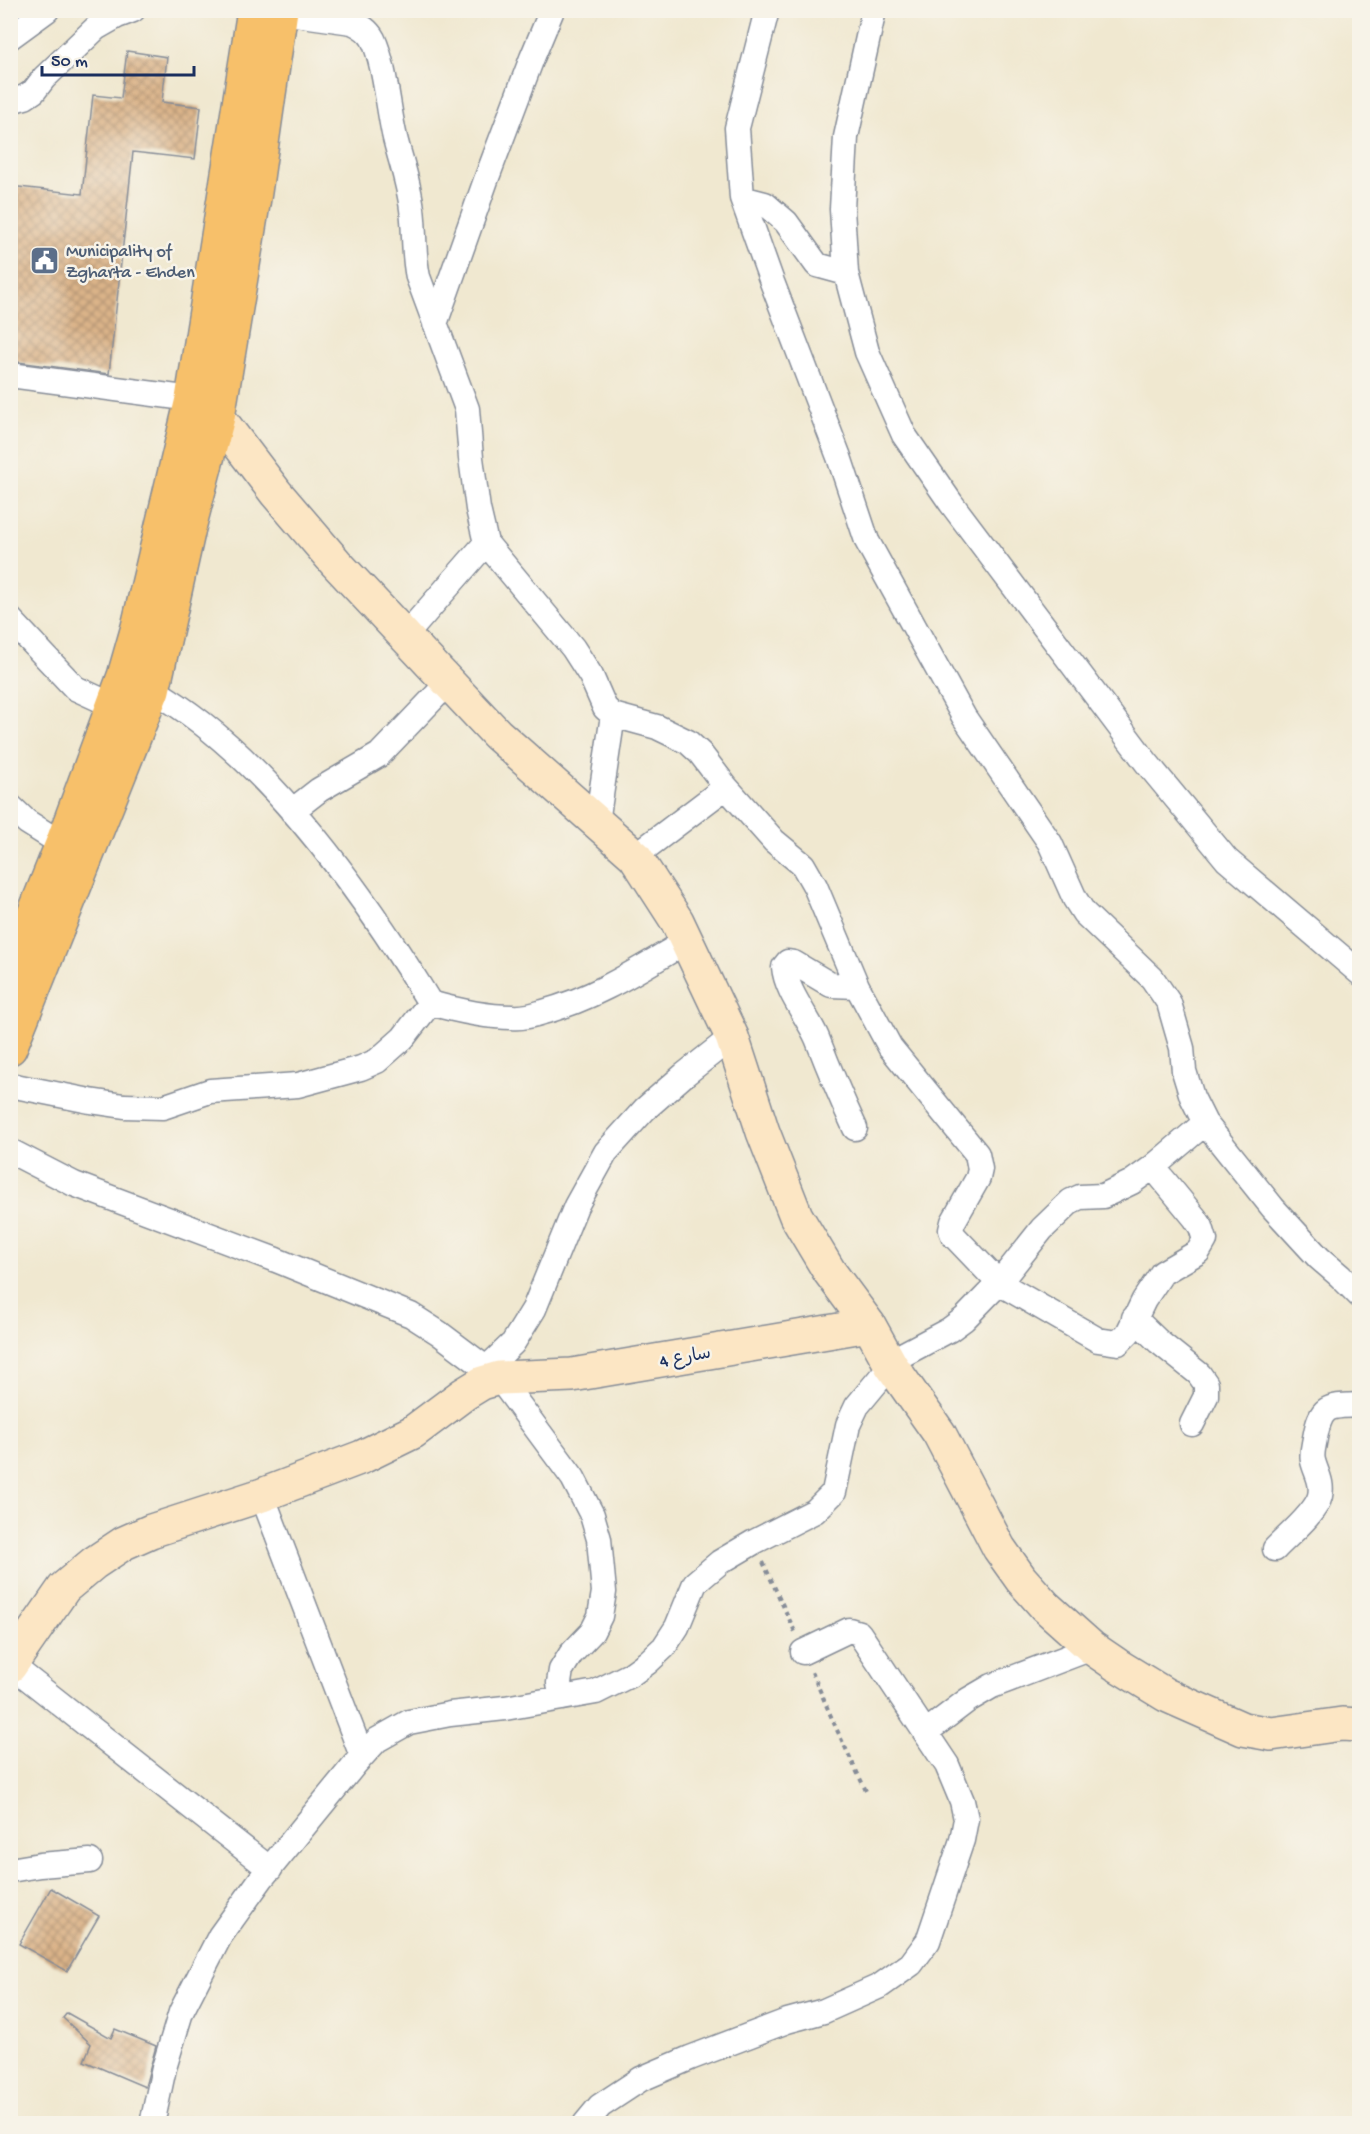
<svg xmlns="http://www.w3.org/2000/svg" width="1370" height="2134" font-family="'Gochi Hand','Playpen Sans Arabic',sans-serif">
<style>
.building{fill:url(#building-cross-hatch)}
.lines{fill:none;stroke-linecap:round;stroke-linejoin:round}
.street-casing{stroke:#868c97;stroke-width:27}
.secondary-casing{stroke:#868c97;stroke-width:36}
.primary-casing{stroke:#868c97;stroke-width:36}
.path{stroke:#868c97;stroke-width:4;stroke-dasharray:4.5 4.5;stroke-linecap:butt}
.street{stroke:#fff;stroke-width:24}
.secondary{stroke:#fce6c4;stroke-width:33}
.primary{stroke:#f7c06b;stroke-width:33}
.labels{text-anchor:middle;stroke-width:5;stroke-linejoin:round;paint-order:stroke}
.service-label{font-size:18px;fill:#4e5e75;stroke:#f7f3e8;text-anchor:start}
.street-label{font-size:18px;fill:#1b2f5e;stroke:#f7f3e8}
</style>
<defs>
<pattern id="building-cross-hatch" width="8" height="8" patternUnits="userSpaceOnUse" patternTransform="scale(1.5)"><rect width="8" height="8" fill="#dbb489"/><path d="M0 0l8 8M0 8l8-8" fill="none" stroke="#b19373"/></pattern>
</defs>
<rect width="100%" height="100%" fill="#f7f3e8"/>
<filter id="ink" filterUnits="userSpaceOnUse"><feTurbulence type="fractalNoise" baseFrequency=".0167" numOctaves="2"/><feDisplacementMap in="SourceGraphic" scale="12" xChannelSelector="R" yChannelSelector="G"/><feConvolveMatrix kernelMatrix="1 2 1 2 8 2 1 2 1" color-interpolation-filters="sRGB"/></filter>
<filter id="wash" filterUnits="userSpaceOnUse"><feTurbulence type="fractalNoise" baseFrequency=".008" numOctaves="4" result="noise"/><feDisplacementMap in="SourceGraphic" scale="24" xChannelSelector="R" yChannelSelector="G"/><feGaussianBlur stdDeviation="1.35" result="paint"/><feColorMatrix in="noise" values="0 0 0 0 0 0 0 0 0 0 0 0 0 0 0 0 0 1.4 0 .05"/><feComposite in="paint" operator="in"/></filter>
<g filter="url(#wash)">
<rect width="100%" height="100%" fill="#f0e8d0"/>
<g id="blocks">
<path class="building" d="M127,51L167,57L162,102L201,107L195,159L133,152L109,374L10,361V186L82,194L93,95L121,98Z
M51,1888L99,1916L67,1971L19,1944Z
M67,2013L111,2038L115,2029L156,2046L145,2087L84,2061L91,2044L63,2018Z"/>
</g>
</g>
<g filter="url(#ink)">
<use href="#blocks" fill-opacity="0" stroke="#868c97" stroke-width="1.5"/>
<g class="lines">
<defs>
<path id="street" d="M767,10L737,128L742,198L772,282L839,457L867,541L964,717L1050,843L1075,899L1084,913L1152,978L1169,1003L1182,1048L1184,1071L1192,1097L1205,1123L1273,1208L1319,1258L1340,1276L1360,1296
M874,10L846,137L842,209L846,273L867,352L904,435L951,503L1146,762L1227,860L1360,973
M264,12H281L352,22C361,26 368,30 373,39C385,64 388,109 395,138C401,162 409,184 412,209C415,232 413,254 418,277L467,409L471,458L478,509L486,543L573,648L591,676L605,708L613,715L657,727L688,742L700,753L726,787L774,841L803,865L815,886L857,986L890,1047L977,1154L980,1169L978,1178L953,1222L951,1230L953,1235L999,1283L1098,1340L1118,1343L1128,1333L1144,1300L1162,1273L1198,1252L1205,1240L1201,1227L1195,1218L1153,1167
M10,37L47,10
M10,101L25,97L34,91L44,78L96,28L117,16L133,10
M742,198L765,204L786,222L817,265L846,273
M435,324L486,180L532,58L552,10
M10,375L192,399
M10,619L75,688L112,705
M405,636L486,543
M10,806L27,822L62,844
M292,811L319,790L379,755L448,683
M597,822L613,715
M635,856L726,787
M430,1003C455,1010 486,1017 512,1017C522,1018 534,1015 543,1012C596,998 641,968 687,941
M10,1085L90,1101L124,1106L163,1107L210,1091L298,1085L361,1068L377,1061L403,1038L430,1003C363,893 266,755 153,690
M855,1128C841,1098 829,1069 817,1038C808,1017 786,991 784,967L788,962L794,963L831,985L857,986
M10,1151L74,1184L276,1260L411,1315L439,1333L499,1378L573,1478L592,1515L599,1539L604,1592L600,1616L592,1632L571,1654L561,1670L559,1683L562,1698
M1134,1318L1159,1342L1199,1374L1206,1384V1396L1192,1424
M486,1369L513,1343L534,1309L576,1206L606,1152L645,1109L684,1075L732,1037
M262,1495L362,1756
M1275,1549C1287,1536 1316,1513 1320,1496C1323,1482 1316,1473 1313,1461C1311,1453 1314,1445 1315,1438C1321,1404 1329,1406 1360,1405
M11,1665L270,1869
M926,1732L968,1700L992,1686L1092,1648
M10,1870L40,1865L90,1861
M152,2124L164,2068L181,2012L220,1936L261,1879L355,1764L377,1740L409,1722L450,1714L505,1708L596,1692L630,1675L648,1662L664,1647L677,1627L695,1583L720,1562L754,1542L815,1511L834,1492L848,1425L857,1406L891,1365L902,1355L949,1330L964,1319L999,1283L1042,1229L1071,1201L1080,1197L1103,1196L1132,1182L1153,1167L1205,1123
M585,2124L600,2106L641,2079L690,2058L787,2021L824,2011L880,1986L911,1964L928,1941L962,1840L966,1819L962,1801L947,1765L859,1633L849,1630L803,1652"/>
<path id="secondary" d="M199,403L218,417L276,493L336,563L497,734L635,856L677,921L732,1037L763,1132L796,1216L829,1271L869,1325L891,1365L939,1433L999,1548L1021,1579L1045,1606L1092,1648L1117,1665L1166,1695L1243,1729L1271,1734L1342,1724L1360,1725
M10,1666L64,1588L94,1563L124,1543L151,1531L262,1495L362,1457L413,1432L464,1394L482,1383L499,1378L572,1375L869,1325"/>
<path id="primary" d="M10,974L62,844L124,676L138,627L192,399L254,10
M10,1048L153,690L189,528L218,417L255,192L281,10"/>
</defs>
<use href="#street" class="street-casing"/>
<use href="#secondary" class="secondary-casing"/>
<use href="#primary" class="primary-casing"/>
<path class="path" d="M763,1562L796,1634
M812,1672L836,1728L867,1793"/>
<use href="#street" class="street"/>
<use href="#secondary" class="secondary"/>
<use href="#primary" class="primary"/>
</g>
</g>
<defs>
<symbol id="civic-square" viewBox="-11 -11 22 22"><rect x="-9" y="-9" width="18" height="18" rx="4" fill="#5c6f8a" stroke="#f7f3e8"/><path d="M-.6-6.5H3V-4.5H.6V-3L4-1V1h2V6H-6V1h2V-1L-.6-3ZM-1.2 2.5V6h2.4V2.5Z" fill="#fff"/></symbol>
</defs>
<g fill-rule="evenodd">
<use href="#civic-square" x="28" y="244" width="33" height="33"/>
</g>
<g class="labels">
<g class="service-label">
<text x="66" y="256">Municipality of<tspan x="66" dy="21">Zgharta - Ehden</tspan></text>
</g>
<g class="street-label">
<text transform="translate(685 1356) rotate(-10)" y="6">سارع 4</text>
</g>
</g>
<rect width="1370" height="2134" fill="none" stroke="#f7f3e8" stroke-width="36"/>
<path d="M42 66v9h152v-9" fill="none" stroke="#1b2f5e" stroke-width="3"/>
<text x="51" y="66" font-size="18" fill="#1b2f5e" stroke="#f7f3e8" stroke-width="4.5" paint-order="stroke">50 m</text>
</svg>
